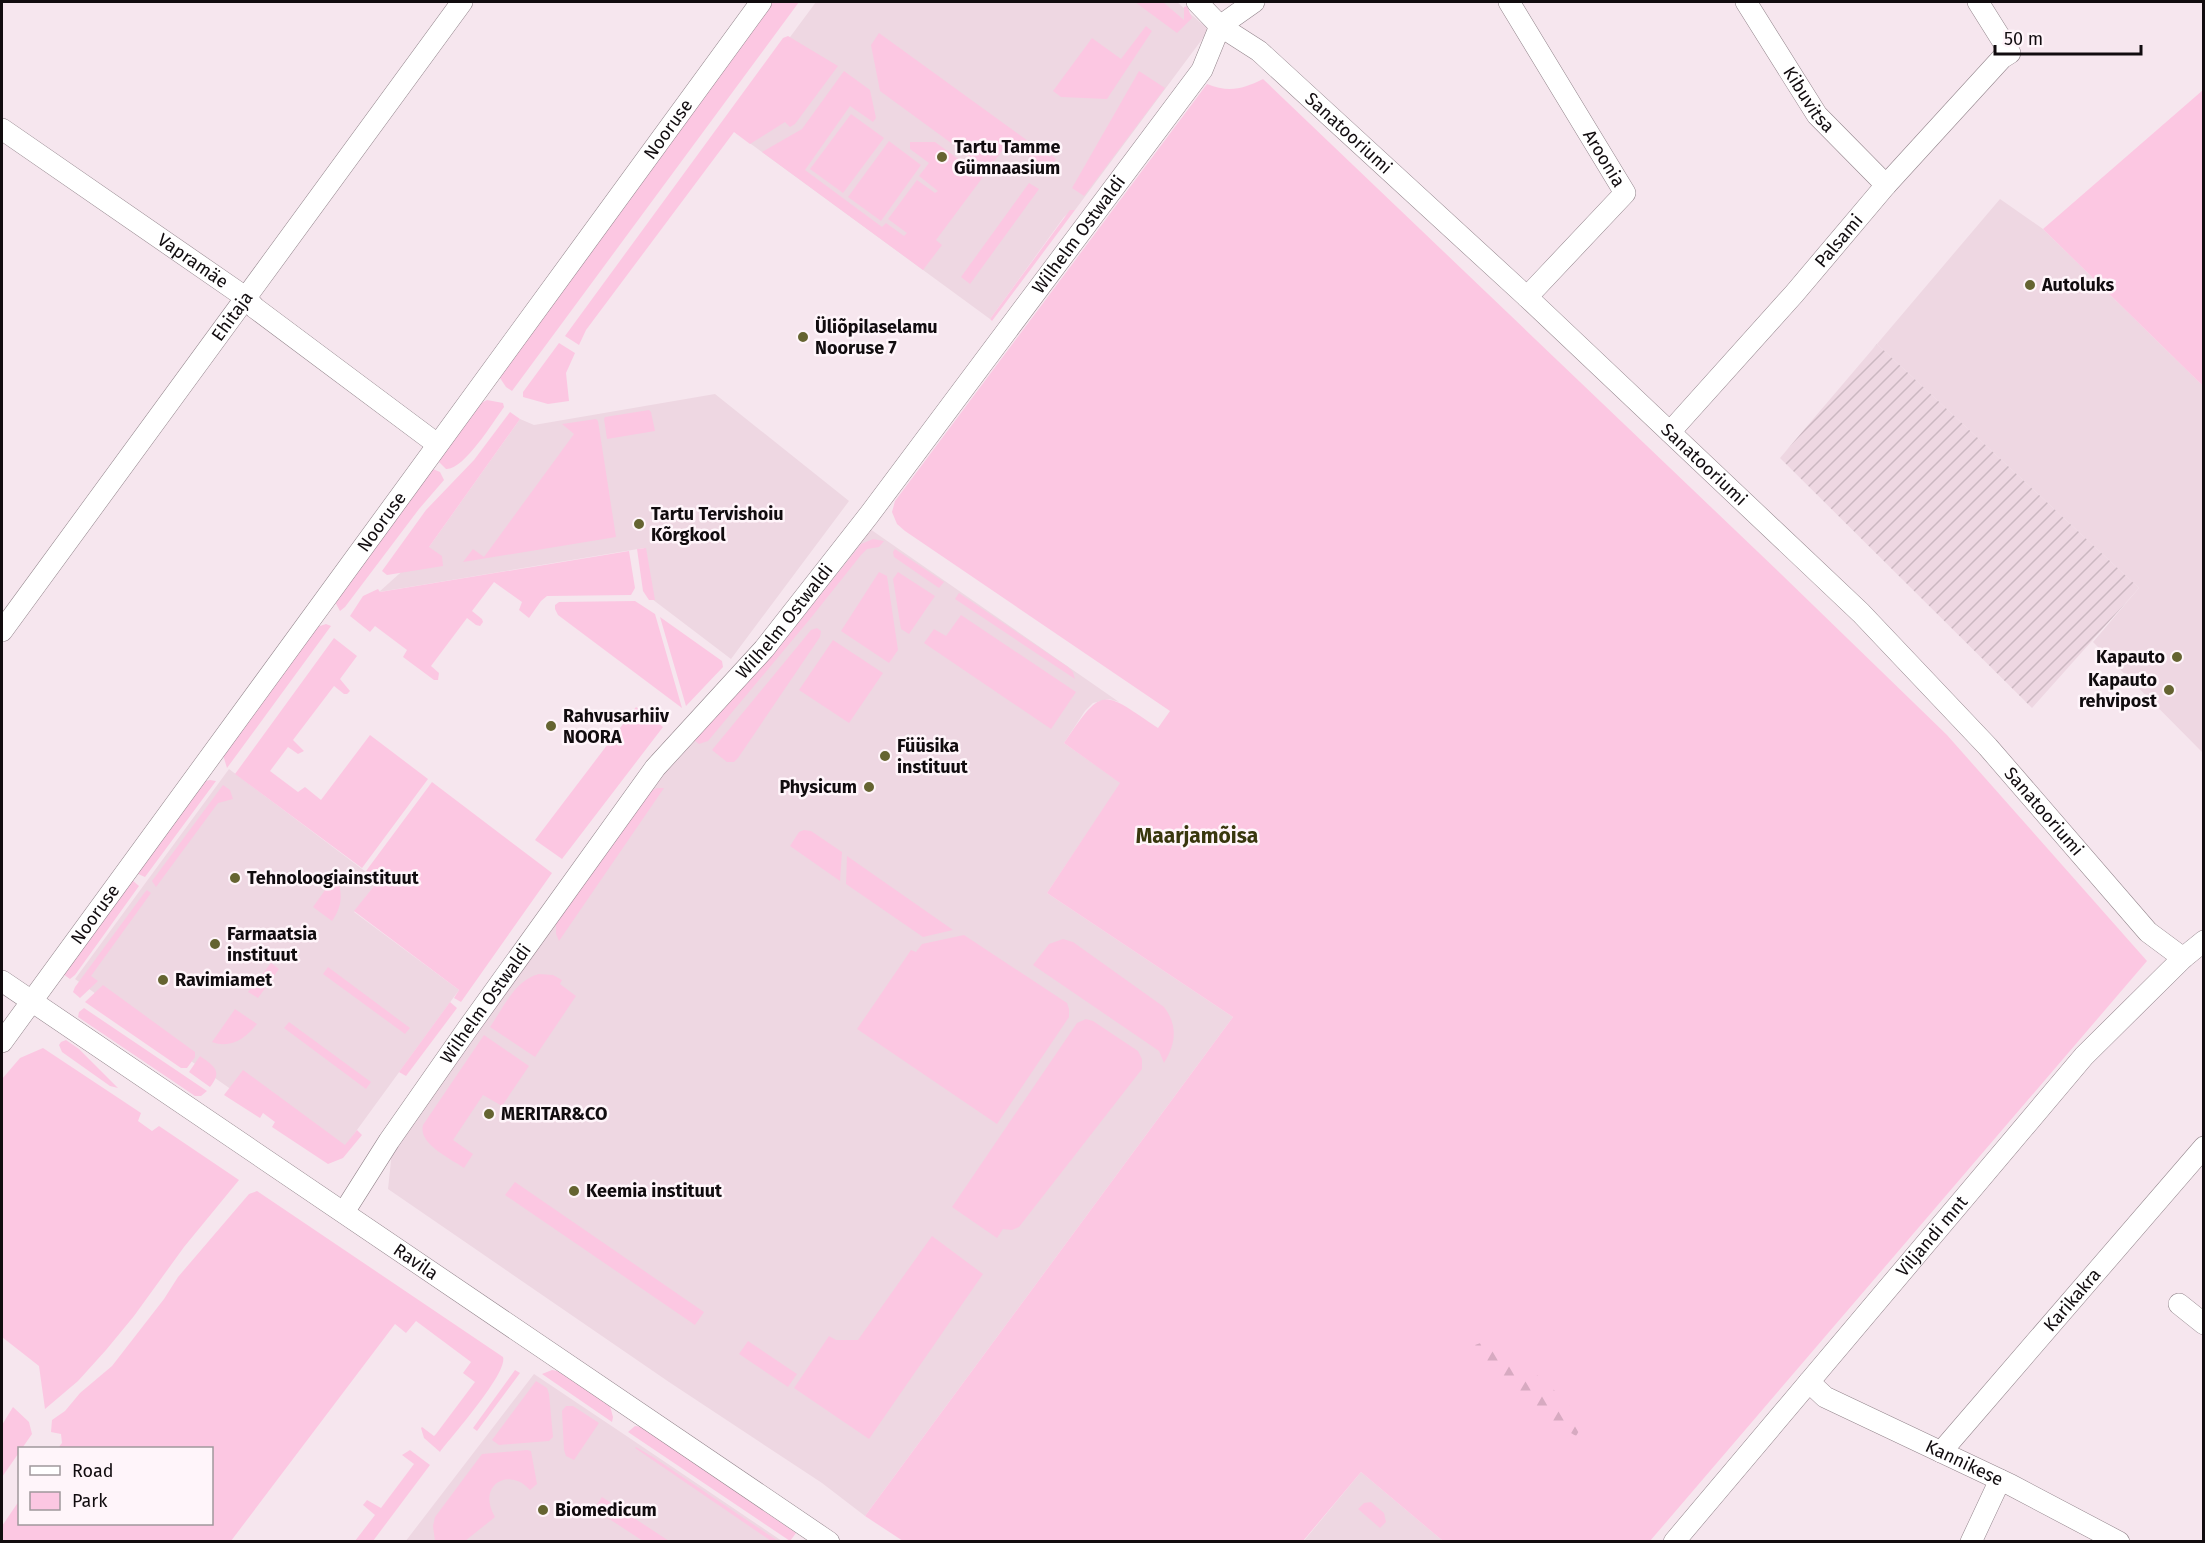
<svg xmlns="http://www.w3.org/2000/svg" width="2205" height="1543" font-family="'Fira Sans',sans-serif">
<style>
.built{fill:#eed7e2}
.industrial{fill:url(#industrial-furrows)}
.green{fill:#fcc7e2}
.forest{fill:url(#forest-firs)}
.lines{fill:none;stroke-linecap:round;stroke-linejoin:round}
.minor-casing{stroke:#92848b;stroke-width:22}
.minor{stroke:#fff;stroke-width:21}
.poi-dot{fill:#656431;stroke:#fff5fa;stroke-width:2}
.labels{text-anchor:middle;stroke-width:5;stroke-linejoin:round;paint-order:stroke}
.street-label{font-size:18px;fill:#110c0f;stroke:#fff5fa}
.poi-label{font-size:18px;font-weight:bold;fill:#110c0f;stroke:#fff5fa;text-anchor:start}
.quarter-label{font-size:21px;font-weight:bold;fill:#38370d;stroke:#fff5fa}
</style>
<defs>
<pattern id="industrial-furrows" width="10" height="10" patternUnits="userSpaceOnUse" patternTransform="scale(1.5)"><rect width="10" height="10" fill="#eed7e2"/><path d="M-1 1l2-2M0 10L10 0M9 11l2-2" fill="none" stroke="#cbb7c1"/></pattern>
<pattern id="forest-firs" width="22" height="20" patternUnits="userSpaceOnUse" patternTransform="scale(1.5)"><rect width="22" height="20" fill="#fcc7e2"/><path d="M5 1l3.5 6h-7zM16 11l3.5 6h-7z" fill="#d7aac1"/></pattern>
</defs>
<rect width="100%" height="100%" fill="#f6e6ee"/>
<path class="built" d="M816,2H1177L1209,30L1075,210H1072L1064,217L990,319L725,125Z
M2000,199L2043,229L2203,386V753L2093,642L2139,588L1877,344Z
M715,394L849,501L731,659L652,599L644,548L379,592L429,547L520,419L534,425Z
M870,529L1119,702L1109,699L1093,703L1085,711L1064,743L1121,783L1047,893L1233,1017L865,1516L822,1483L669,1382L388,1189L392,1151L663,770Z
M229,769L378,881L354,912L459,990L346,1145L331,1160L75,979Z
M534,1374L631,1439L782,1541L405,1542Z
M1361,1472L1443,1541L1303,1542Z"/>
<path class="industrial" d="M1877,344L2139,588L2032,708L1780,458Z"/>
<path class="green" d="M770,2H799L512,391L506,387L498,375Z
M1135,2H1163L1184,20V7L1187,6L1192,18L1177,33Z
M1146,26L1152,31L1107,99L1061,97L1053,91L1092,38L1121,59Z
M879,33L1050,157L1051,155L1056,159L1052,166L1045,168L1015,146L1010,152L1004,148L988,170L880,91L871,45Z
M788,36L838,66L795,124L790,127L785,122L750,144L734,132L586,330L579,345L565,336L783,38Z
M844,71L870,90L876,118L873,122L850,106L805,170L882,227L886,223L904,236L907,233L888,219L917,180L935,193L938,191L919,176L929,163L910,149V142H935L983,177L936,240L942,245L923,270L762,152L802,129Z
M1139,71L1165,88L1084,196L1072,188Z
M1263,79L1781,574L1947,735L2147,961L1650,1541H1443L1361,1472L1303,1541H903L865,1516L1233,1017L1047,893L1120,783L1064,743C1103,685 1102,690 1158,728L1170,711L905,531L897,524L892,512L895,501L1207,84C1229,93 1243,89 1263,79Z
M2203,90V386L2043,229Z
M851,114L884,138L843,193L810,169Z
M889,141L921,165L881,221L848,197Z
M1029,183L1039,189L970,284L961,277Z
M1070,210H1075L992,321L990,319Z
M559,343L575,353L566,373L569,401L548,404L523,397V392Z
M487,400L503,403L504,407C493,422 464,470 446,469L438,461L479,404Z
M649,410L651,412L655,431L607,439L604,419L605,417Z
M510,412L520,419L429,547L442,556L443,566L387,575L382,571L426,510L474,460Z
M596,419L598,421L616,537L463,562L473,549L484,557L574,434L562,424Z
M433,469L440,472L444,480L419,509L345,607L340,611L334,600L430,471Z
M873,539L884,541L879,547L867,549L861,555L810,619L708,741L699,744L694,740L772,656L861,544Z
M646,548L655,600H649L643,591L637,549Z
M895,549L944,582L939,588L894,557L893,552Z
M629,551L635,588L631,595L547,596L541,601L529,618L519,610L522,602L494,582L472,611L482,619L483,622L480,626L476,625L467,618L431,666L439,673L438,680H434L403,657L407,650L375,626L370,632L350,616L363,596L378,589L380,592Z
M879,572L887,576L898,650L889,663L841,631Z
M898,572L935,596L909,634L901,629L893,579Z
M959,593L1068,667L1073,672L1075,679L955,599Z
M635,601L655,614L682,708L558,615L555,609V605L559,602Z
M961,615L1076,692L1051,729L924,643L934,629L946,636Z
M660,617L722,661L723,667L686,706Z
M326,624L331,626L227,768L223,755L317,627Z
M817,628L821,631L820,637L738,758L734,762H727L712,750L811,630Z
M334,638L357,656L340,679L350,691L347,694H344L334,686L293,740L304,751L298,754L288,747L270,771L298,792L305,787L321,800L370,735L428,779L362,868L235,774Z
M833,640L883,673L849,723L799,690Z
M636,707L663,727L562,859L535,840Z
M210,780L216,781L145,877L136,873L205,781Z
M432,782L552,873L461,1002L454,998L459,990L354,911L378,881L366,871Z
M223,785L230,790L233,799L218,803L156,887L152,881Z
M657,788H664L559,941L556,934V920L651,791Z
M804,830L811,831L842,852L840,881L790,846L799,832Z
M847,856L953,930L923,937L846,884Z
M335,876C344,891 342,907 332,921L313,907Z
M131,879L139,886L75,975L70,979L63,974Z
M147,890L151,893L91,976L98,981L80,998L73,992L75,987L145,892Z
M964,935L1067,1003L1069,1009V1017L997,1124L857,1029L911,950L916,952L922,944Z
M1063,939L1073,942L1164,1007C1178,1025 1176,1044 1164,1063L1159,1051L1033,965L1049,944Z
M271,963L279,969L258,998L248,992Z
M328,967L410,1028L405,1034L323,974Z
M539,974L553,975L562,980L560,984L576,996L535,1057L490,1027C503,1008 515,980 539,974Z
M103,985L195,1052V1057L187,1068H181L85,1002Z
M450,1002L457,1008L406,1076L399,1072Z
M84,1008L207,1091L201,1096H195L78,1017L79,1012Z
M235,1009L257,1024C246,1038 231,1049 212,1042Z
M1086,1019L1093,1021L1138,1051L1142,1059V1069L1019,1227L1012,1230L1003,1229L997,1238L952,1207L1077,1023Z
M289,1022L371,1082L366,1089L284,1028Z
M484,1035L529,1066L502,1106L483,1095L453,1140L473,1154L464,1168C450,1158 418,1144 423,1125Z
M66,1040L79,1049L118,1088L110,1086L62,1052L59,1045L61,1042Z
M43,1048L141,1113L138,1121L152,1131L159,1126L239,1180L184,1247L134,1316L106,1350L78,1381L45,1409L39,1366L2,1337V1079L20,1058Z
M200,1056C214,1066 223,1071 210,1087L189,1072Z
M243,1070L345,1145L357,1130L362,1135L343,1158L328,1164L272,1127L275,1122L263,1113L260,1118L224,1095Z
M515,1182L704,1312L695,1325L505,1195Z
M257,1191L503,1357C508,1373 453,1435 440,1452L424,1438L421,1428L422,1427L434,1436L436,1434L475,1382L463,1373L471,1362L416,1321L406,1333L395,1324L231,1541H2V1526L19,1501L20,1524H212V1448H58L62,1443L61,1434L51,1432L52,1420L65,1411L80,1393L112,1366L164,1299L178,1277L249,1194Z
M932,1236L983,1274L869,1439L794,1388L829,1336L836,1340H858Z
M748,1341L797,1374L788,1387L739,1354Z
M515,1370L520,1373L477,1431L473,1428Z
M552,1370L558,1371L610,1406L613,1417L612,1422L542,1374Z
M536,1381L547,1388L549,1394L553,1437L549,1441L499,1445L492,1440Z
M566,1406H573L599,1423L574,1460L566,1456L564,1450L562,1411Z
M13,1407L29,1422L32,1434L2,1477V1425Z
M635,1426L642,1427L796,1533L790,1541L628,1432Z
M636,1447L653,1457L778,1541H771L635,1448Z
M410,1450L430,1465L373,1541H355L375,1515L363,1505L367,1500L381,1508L414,1464L402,1455Z
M527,1450L531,1451L537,1484L530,1490C509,1466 476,1485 495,1517L465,1541H435L433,1526L435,1517L482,1454Z
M602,1497L669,1541H643L594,1509Z
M1371,1502L1384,1513L1386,1522L1380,1528L1358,1509L1364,1503Z"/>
<path class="forest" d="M1489,1340L1545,1381L1585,1421L1576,1436L1513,1398L1475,1345Z"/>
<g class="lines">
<defs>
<g id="minor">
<path id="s1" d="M1197,2L1220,26L1259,51L1527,297L1861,613L1988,747L2148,932L2183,958"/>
<path id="s2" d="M1509,2L1625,193L1527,297"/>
<path id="s3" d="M1746,2L1817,115L1886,185"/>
<path id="s4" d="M2,129L245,297L255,308L437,444"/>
<path id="s5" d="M1670,432L1794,294L1886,185L2002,58L2010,53L1978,2"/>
<path id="s6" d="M2,631L462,2"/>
<path id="s7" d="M2,981L829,1542"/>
<path id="s8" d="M2,1042L761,2"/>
<path id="s9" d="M344,1212L389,1141L468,1028L655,768L764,649L869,515L1202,70L1220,26L1254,2"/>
<path d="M2179,1304L2204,1324"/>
<path id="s10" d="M1809,1382L1825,1397L2011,1485L2119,1542"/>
<path id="s11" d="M1941,1452L2204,1147"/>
<path id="s12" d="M1674,1542L2084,1056L2183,958L2204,941"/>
<path d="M1971,1542L2000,1480"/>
</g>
</defs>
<use href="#minor" class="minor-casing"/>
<use href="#minor" class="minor"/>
</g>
<g class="poi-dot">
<circle cx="942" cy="157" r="6"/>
<circle cx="2030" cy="285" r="6"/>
<circle cx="803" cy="337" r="6"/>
<circle cx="639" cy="524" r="6"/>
<circle cx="2177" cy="657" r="6"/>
<circle cx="2169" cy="690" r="6"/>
<circle cx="551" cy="726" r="6"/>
<circle cx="885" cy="756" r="6"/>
<circle cx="869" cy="787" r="6"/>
<circle cx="235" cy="878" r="6"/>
<circle cx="215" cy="944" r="6"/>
<circle cx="163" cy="980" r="6"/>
<circle cx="489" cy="1114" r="6"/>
<circle cx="574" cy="1191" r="6"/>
<circle cx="543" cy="1510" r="6"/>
</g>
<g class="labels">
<g class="street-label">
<text dy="6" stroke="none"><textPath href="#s3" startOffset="116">Kibuvitsa</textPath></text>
<text dy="6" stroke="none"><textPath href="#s8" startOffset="1130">Nooruse</textPath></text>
<text dy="6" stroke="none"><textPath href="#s1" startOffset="201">Sanatooriumi</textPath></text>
<text dy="6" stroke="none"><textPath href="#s2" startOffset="183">Aroonia</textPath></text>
<text dy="6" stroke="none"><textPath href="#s9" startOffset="1224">Wilhelm Ostwaldi</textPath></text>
<text dy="6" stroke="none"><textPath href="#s5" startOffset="255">Palsami</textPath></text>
<text dy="6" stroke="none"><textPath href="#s4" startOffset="232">Vapramäe</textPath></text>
<text dy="6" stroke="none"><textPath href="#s6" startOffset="390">Ehitaja</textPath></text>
<text dy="6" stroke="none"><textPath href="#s1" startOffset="687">Sanatooriumi</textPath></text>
<text dy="6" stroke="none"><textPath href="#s8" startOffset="644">Nooruse</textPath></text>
<text dy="6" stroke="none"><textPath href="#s9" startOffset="738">Wilhelm Ostwaldi</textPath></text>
<text dy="6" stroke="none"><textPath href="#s1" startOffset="1173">Sanatooriumi</textPath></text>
<text dy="6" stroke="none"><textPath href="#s8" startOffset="158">Nooruse</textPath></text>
<text dy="6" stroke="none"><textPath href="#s9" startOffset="252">Wilhelm Ostwaldi</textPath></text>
<text dy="6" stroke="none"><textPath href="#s12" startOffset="400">Viljandi mnt</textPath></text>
<text dy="6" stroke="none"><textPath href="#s7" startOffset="500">Ravila</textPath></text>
<text dy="6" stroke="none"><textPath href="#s11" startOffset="201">Karikakra</textPath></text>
<text dy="6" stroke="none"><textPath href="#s10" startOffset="176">Kannikese</textPath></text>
</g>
<g class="poi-label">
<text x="954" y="153">Tartu Tamme<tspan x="954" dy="21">Gümnaasium</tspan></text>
<text x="2042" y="291">Autoluks</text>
<text x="815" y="333">Üliõpilaselamu<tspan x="815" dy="21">Nooruse 7</tspan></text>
<text x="651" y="520">Tartu Tervishoiu<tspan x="651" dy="21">Kõrgkool</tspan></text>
<text x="2165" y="663" text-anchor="end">Kapauto</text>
<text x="2157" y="686" text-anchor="end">Kapauto<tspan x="2157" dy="21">rehvipost</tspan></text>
<text x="563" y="722">Rahvusarhiiv<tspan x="563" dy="21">NOORA</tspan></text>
<text x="897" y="752">Füüsika<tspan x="897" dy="21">instituut</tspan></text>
<text x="857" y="793" text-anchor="end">Physicum</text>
<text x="247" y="884">Tehnoloogiainstituut</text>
<text x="227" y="940">Farmaatsia<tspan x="227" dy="21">instituut</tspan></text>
<text x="175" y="986">Ravimiamet</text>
<text x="501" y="1120">MERITAR&amp;CO</text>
<text x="586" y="1197">Keemia instituut</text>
<text x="555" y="1516">Biomedicum</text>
</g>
<g class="quarter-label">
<text x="1197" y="843">Maarjamõisa</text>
</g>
</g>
<rect width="2205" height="1543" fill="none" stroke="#110c0f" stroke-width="6"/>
<rect x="18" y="1447" width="195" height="78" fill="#fff5fa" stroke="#a0989c" stroke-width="1.5"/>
<rect x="30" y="1466" width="30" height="9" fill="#ffffff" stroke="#a0989c" stroke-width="1.5"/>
<text x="72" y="1477" font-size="18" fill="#110c0f">Road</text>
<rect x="30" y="1492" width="30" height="18" fill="#fcc7e2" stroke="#a0989c" stroke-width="1.5"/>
<text x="72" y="1507" font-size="18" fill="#110c0f">Park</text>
<path d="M1995 45v9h146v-9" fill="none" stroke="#110c0f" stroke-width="3"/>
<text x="2004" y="45" font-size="18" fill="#110c0f" stroke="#fff5fa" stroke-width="4.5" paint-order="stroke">50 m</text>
</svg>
